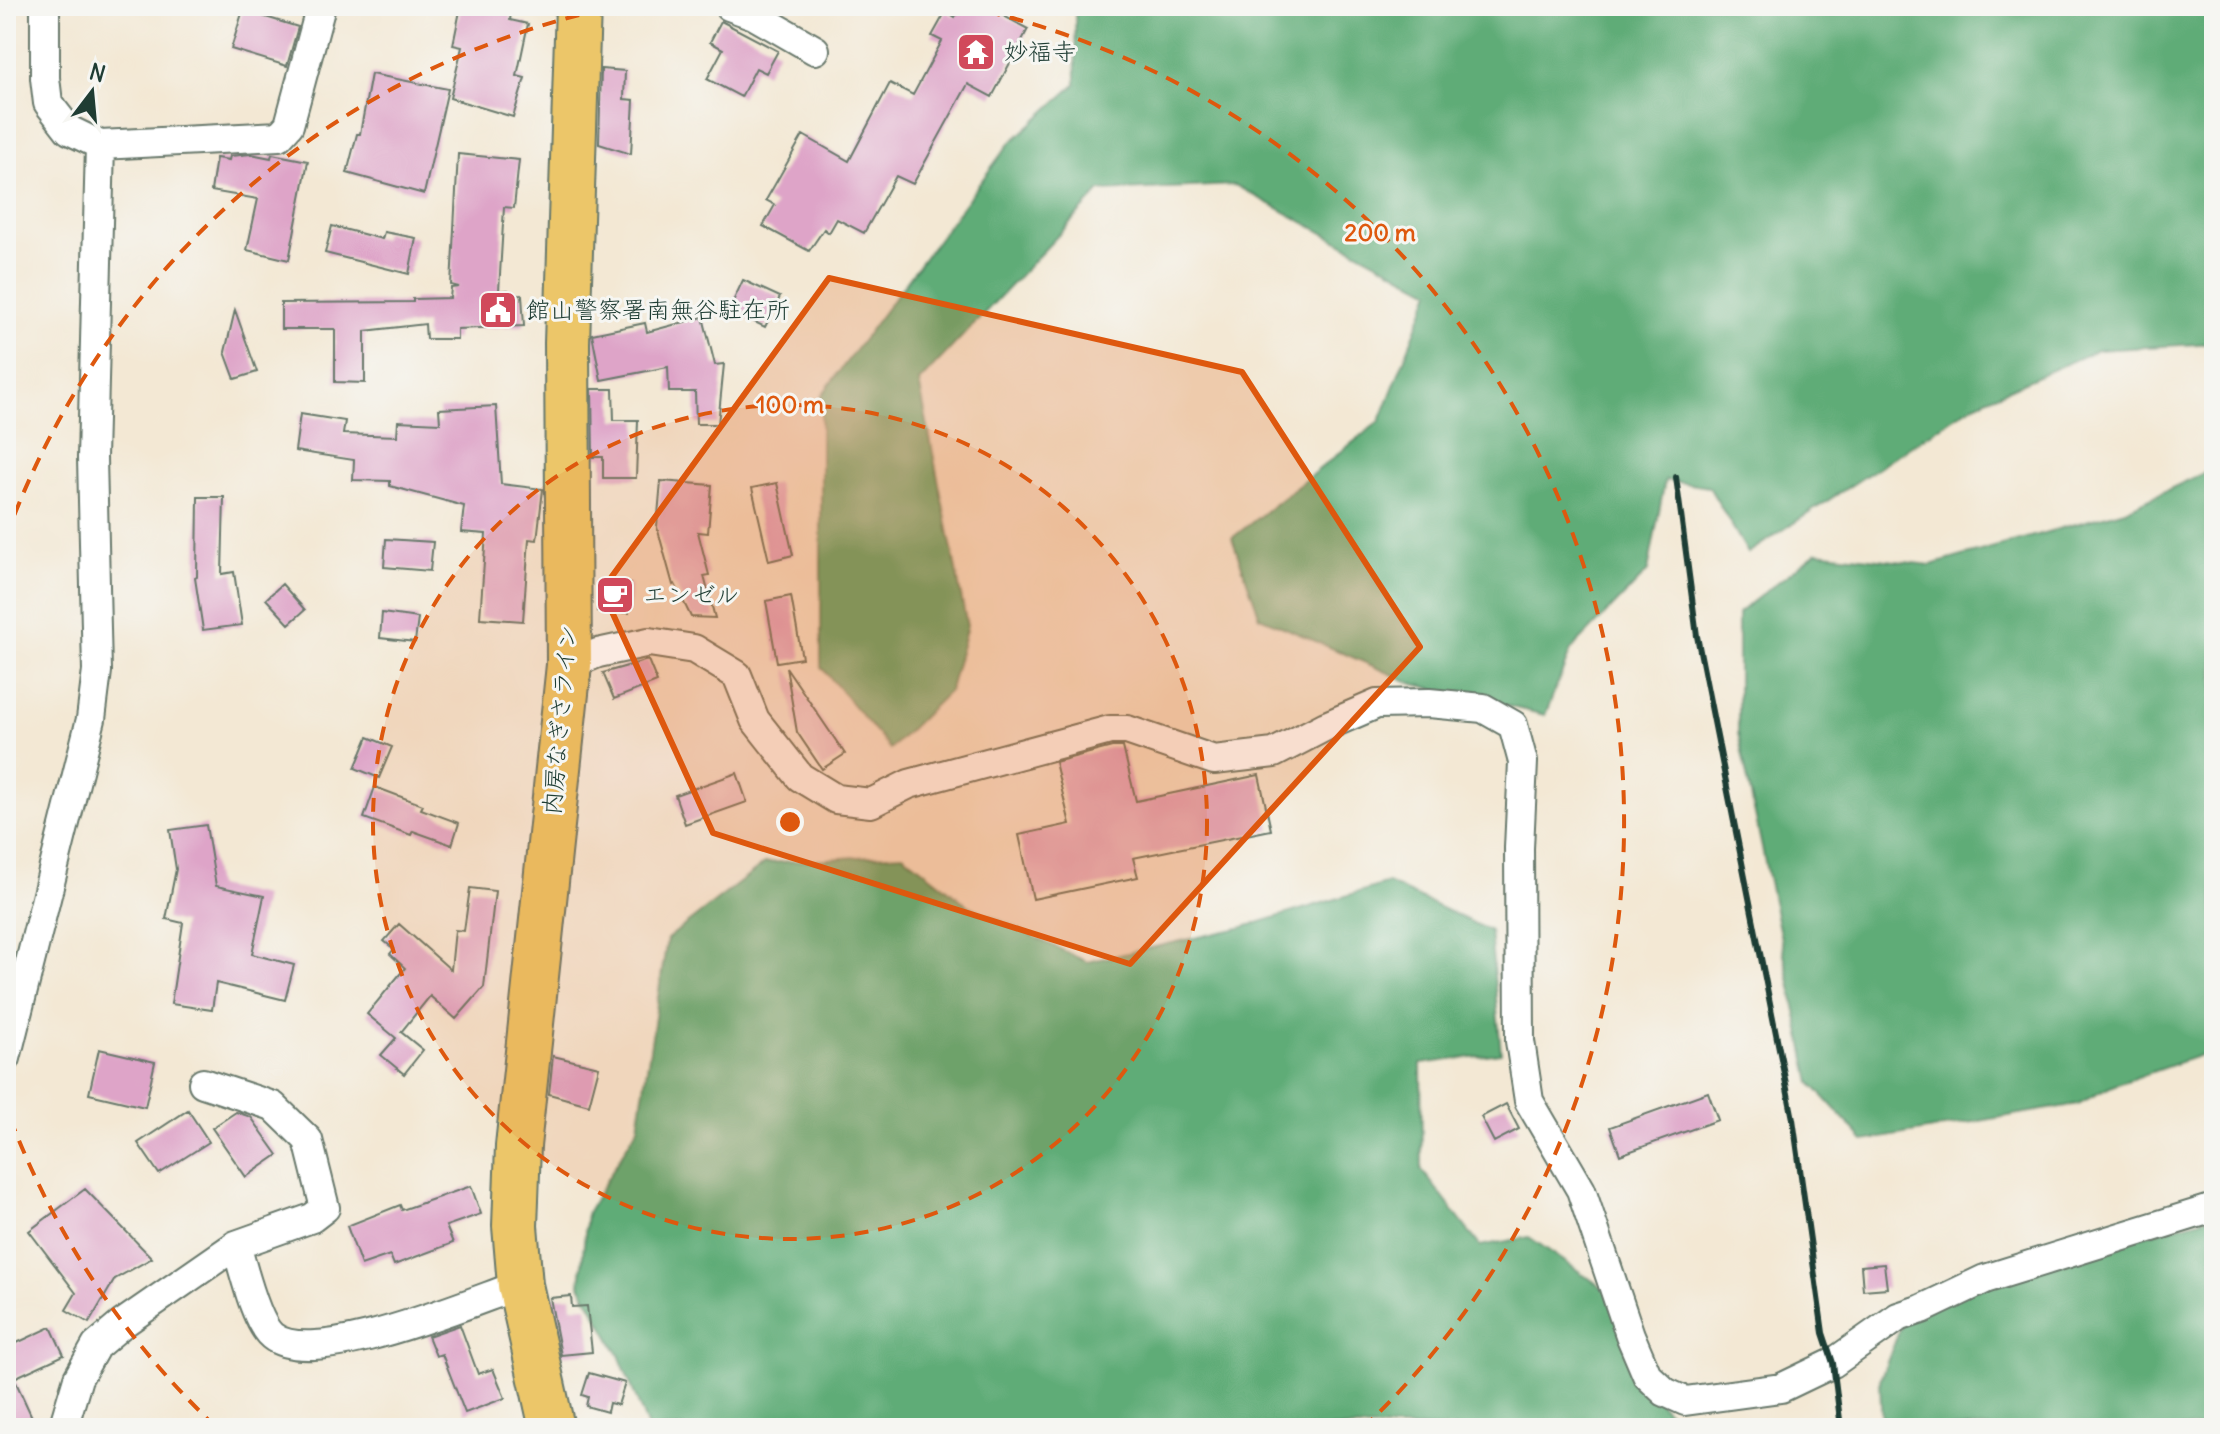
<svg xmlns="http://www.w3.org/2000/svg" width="2220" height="1434" font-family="Delius,'Klee One',sans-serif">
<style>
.forest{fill:#5eac77;stroke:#3e7456;stroke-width:2}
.building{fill:#dea4c8}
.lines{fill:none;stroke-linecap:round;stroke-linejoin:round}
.street-casing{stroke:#69796c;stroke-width:32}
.highway-casing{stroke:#69796c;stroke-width:48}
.street{stroke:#fff;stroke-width:28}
.highway{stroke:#ecc669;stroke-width:44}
.rail{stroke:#1f3d34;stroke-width:6}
.marked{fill:#de580e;fill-opacity:0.2;stroke:#de580e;stroke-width:6;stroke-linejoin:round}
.ring{fill:none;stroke:#de580e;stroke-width:4;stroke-dasharray:14 10}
.labels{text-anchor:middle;stroke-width:6;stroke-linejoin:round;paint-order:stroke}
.poi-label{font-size:24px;fill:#1f3d34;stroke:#f6f6f2;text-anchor:start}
.street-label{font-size:24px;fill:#1f3d34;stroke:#f6f6f2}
.centre{fill:#de580e;stroke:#f6f6f2;stroke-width:4}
.ring-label{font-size:24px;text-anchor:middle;font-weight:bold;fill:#de580e;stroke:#f6f6f2;stroke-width:6;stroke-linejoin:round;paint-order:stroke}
</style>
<rect width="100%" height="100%" fill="#f6f6f2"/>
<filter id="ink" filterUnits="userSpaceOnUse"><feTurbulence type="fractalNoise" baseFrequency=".0125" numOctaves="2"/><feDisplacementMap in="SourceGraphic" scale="16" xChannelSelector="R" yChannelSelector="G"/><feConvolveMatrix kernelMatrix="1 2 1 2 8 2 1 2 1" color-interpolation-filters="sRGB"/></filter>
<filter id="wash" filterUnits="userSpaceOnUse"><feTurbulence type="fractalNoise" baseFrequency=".006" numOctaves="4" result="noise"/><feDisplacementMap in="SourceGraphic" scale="32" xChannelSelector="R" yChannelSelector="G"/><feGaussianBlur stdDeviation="1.8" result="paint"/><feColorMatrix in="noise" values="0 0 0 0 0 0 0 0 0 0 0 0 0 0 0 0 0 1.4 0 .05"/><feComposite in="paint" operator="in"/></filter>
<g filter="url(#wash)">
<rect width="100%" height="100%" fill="#f3e8d4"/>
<path class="forest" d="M1075,6H2214V343L2097,350L1975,404L1748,553L1709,487L1665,480L1648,571L1571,650L1545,715L1414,684L1260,617L1232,538L1380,421L1431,291L1235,185L1100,191L919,382L967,626L950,690L890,749L821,667V396L1009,144L1076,84Z
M2214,468V1056L2206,1053L2112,1086L2078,1104L1864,1141L1811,1083L1738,733V613L1817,552L1931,565L2125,510Z
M903,854L969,906L1087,962L1244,927L1388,883L1490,931L1501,1053L1421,1064L1422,1170L1480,1246L1529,1237L1606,1290L1636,1374L1672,1417L1749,1427L1818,1419L1819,1428H648L619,1355L580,1285L587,1213L638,1127L667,939L765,863Z
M2214,1216V1428H1882L1880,1380L1912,1298Z"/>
<g id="blocks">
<path class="building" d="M461,6H512L510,20L528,24L517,76L525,78L513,117L450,98L462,47L453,45Z
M961,6H985L1028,29L992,97L968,84L913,184L896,176L864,233L837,219L829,233L824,229L809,251L763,226L775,205L766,200L803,135L849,161L890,83L913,95L942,41L932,36L946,11L955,17Z
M243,10L298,27L287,66L231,49Z
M721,21L778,51L766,73L756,68L741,97L707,79L723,49L710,42Z
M601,69L625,71L624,99L634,100L631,154L599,144Z
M371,74L448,89L424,194L347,173L357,134H360Z
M251,154L271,158L272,154L308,161L289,260L247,250L258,199L211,191L216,158L229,160L230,156Z
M458,154L519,160L514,208L504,207L499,291L508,290V296L522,295L524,326L457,329V339H426L425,324L365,331V383L335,382V329H281V303L413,302V299L450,298L451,288L459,287L451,285Z
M332,226L382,239L384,232L416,238L409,274L325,253Z
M743,280L780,297L765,327L729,310Z
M235,310L257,372L235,379L225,352Z
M703,317L715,365L724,364L718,424H696L695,392H669L668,367L601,380L592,334L645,323L647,332Z
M592,389H613L614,420H638L636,478H603V457H593Z
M496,406L501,484L543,489L537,540L529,539L523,621L480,618L486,534L461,532L464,506L390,486V481L353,480L354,460L295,451L300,414L345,421L343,434L397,436L398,421L440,423L439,409Z
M661,481L712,485L708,533L698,532L709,575L704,576L715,618L691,617L675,584L673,585L657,527Z
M777,483L793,555L769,561L752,488Z
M198,497H224L222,574L234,572L242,625L203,630L195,578L197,577Z
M386,539L433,542L430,571L384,567Z
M598,582L630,584L629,613L597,611Z
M282,584L305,610L289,624L266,599Z
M791,596L802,658L777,662L766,601Z
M382,613L418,618L415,642L380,638Z
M648,660L657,682L614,699L603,673Z
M786,667L845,754L822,769L797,732Z
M368,737L392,747L379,778L355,768Z
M1112,747H1123L1136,801L1259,775L1271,830L1133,858L1138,877L1033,899L1019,835L1070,824L1055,762Z
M737,773L747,802L685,824L675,795Z
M375,787L423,805L421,809L459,823L452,845L413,831L411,835L364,818Z
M206,825L216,886L264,896L252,954L294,965L285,1000L216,983L212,1010L171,1004L183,923L166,919L176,869L170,830Z
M470,888L495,891L484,987L456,1019L430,996L401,1032L423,1050L404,1074L381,1055L396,1038L367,1014L405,968L390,954L394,949L384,941L399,924L451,970L455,930L464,931Z
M99,1049L155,1062L145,1107L89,1094Z
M553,1056L599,1067L589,1105L549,1094Z
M1708,1092L1718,1120L1620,1155L1610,1127Z
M1506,1104L1519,1129L1494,1142L1481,1117Z
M188,1110L209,1142L159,1174L138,1143Z
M236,1112L251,1117L278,1155L246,1177L212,1128Z
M471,1186L481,1214L446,1226L453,1243L394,1265L390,1255L361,1265L347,1226L400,1205L402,1210Z
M85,1189L152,1258L115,1279L89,1323L66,1310L76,1293L29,1231Z
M1884,1264L1887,1288L1863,1290L1861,1266Z
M571,1296L572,1307L587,1306L592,1352L561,1355L550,1298Z
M460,1325L478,1374L493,1369L505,1398L465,1413L442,1354L436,1356L428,1336Z
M51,1327L64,1355L14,1378L37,1428H6V1348Z
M589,1373L625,1383L618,1405L609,1403L607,1412L586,1406L588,1397L582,1395Z"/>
</g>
</g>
<g filter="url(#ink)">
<use href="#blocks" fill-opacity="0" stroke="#69796c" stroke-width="2"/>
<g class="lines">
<defs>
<path id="street" d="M45,6V78L48,103L69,130L100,145L279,136L289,125L321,6
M729,6L754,15L815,50
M569,665L598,653L649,642L694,649L737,675L755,720L800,777L836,799L871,803L909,784L1110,730H1127L1214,760L1274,753L1326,726L1377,704L1429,703L1483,708L1513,725L1523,762L1519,848L1520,1041L1529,1101L1581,1190L1630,1335L1647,1375L1665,1392L1685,1401L1781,1388L1833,1363L1898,1317L1922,1309L1985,1279L2214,1208
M6,1058L91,719L97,671L92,458L100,145
M236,1245C243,1267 255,1322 272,1336C313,1370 472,1301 520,1285
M63,1428L78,1378L96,1346L122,1324L236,1245L312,1218L325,1208L308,1140L273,1106L203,1083"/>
<path id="highway" d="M552,1428L520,1285L515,1226L518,1146L569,665L567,343L578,6"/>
</defs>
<use href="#street" class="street-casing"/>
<use href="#highway" class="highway-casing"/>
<use href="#street" class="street"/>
<use href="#highway" class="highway"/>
<path class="rail" d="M1676,477L1697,636L1793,1119L1823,1333L1833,1363L1841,1428"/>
</g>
</g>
<path class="marked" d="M829,278L1242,372L1420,647L1130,964L713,833L602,590Z"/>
<circle cx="790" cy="822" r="417" fill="#de580e" fill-opacity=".12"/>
<g class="ring">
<circle cx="790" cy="822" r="417"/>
<path d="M216 1427A834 834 0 0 1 6 1107M6 537A834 834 0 0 1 617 6M963 6A834 834 0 0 1 1364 1427"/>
</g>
<defs>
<symbol id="temple-square" viewBox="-11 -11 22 22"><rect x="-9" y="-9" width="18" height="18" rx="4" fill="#d1495b" stroke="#f6f6f2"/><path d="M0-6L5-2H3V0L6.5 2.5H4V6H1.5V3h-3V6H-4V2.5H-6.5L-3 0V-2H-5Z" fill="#fff"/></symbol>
<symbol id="civic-square" viewBox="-11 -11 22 22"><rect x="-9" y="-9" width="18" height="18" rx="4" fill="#d1495b" stroke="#f6f6f2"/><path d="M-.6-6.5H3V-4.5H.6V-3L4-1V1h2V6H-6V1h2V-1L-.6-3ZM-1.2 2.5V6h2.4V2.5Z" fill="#fff"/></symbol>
<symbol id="cafe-square" viewBox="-11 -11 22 22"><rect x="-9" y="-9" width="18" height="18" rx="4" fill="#d1495b" stroke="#f6f6f2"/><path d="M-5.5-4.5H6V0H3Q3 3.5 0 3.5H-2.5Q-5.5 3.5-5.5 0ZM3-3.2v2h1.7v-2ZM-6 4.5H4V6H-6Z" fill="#fff"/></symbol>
</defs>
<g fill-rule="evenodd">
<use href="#temple-square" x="954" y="30" width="44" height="44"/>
<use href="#civic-square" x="476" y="288" width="44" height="44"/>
<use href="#cafe-square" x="593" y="573" width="44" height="44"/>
</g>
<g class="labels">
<g class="poi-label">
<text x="1004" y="60">妙福寺</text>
<text x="526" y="318">館山警察署南無谷駐在所</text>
<text x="643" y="603">エンゼル</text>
</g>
<g class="street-label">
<text transform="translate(560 720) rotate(-85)" y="8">内房なぎさライン</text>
</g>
</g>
<circle cx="790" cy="822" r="12" class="centre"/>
<g class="ring-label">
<text x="1380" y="241">200 m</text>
<text x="790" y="413">100 m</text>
</g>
<rect width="2220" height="1434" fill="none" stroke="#f6f6f2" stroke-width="32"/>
<g transform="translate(92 92) rotate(16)" stroke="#f6f6f2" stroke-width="6" paint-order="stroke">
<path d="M0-6L14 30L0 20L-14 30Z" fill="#1f3d34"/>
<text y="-12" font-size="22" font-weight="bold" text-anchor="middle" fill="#1f3d34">N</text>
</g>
</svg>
